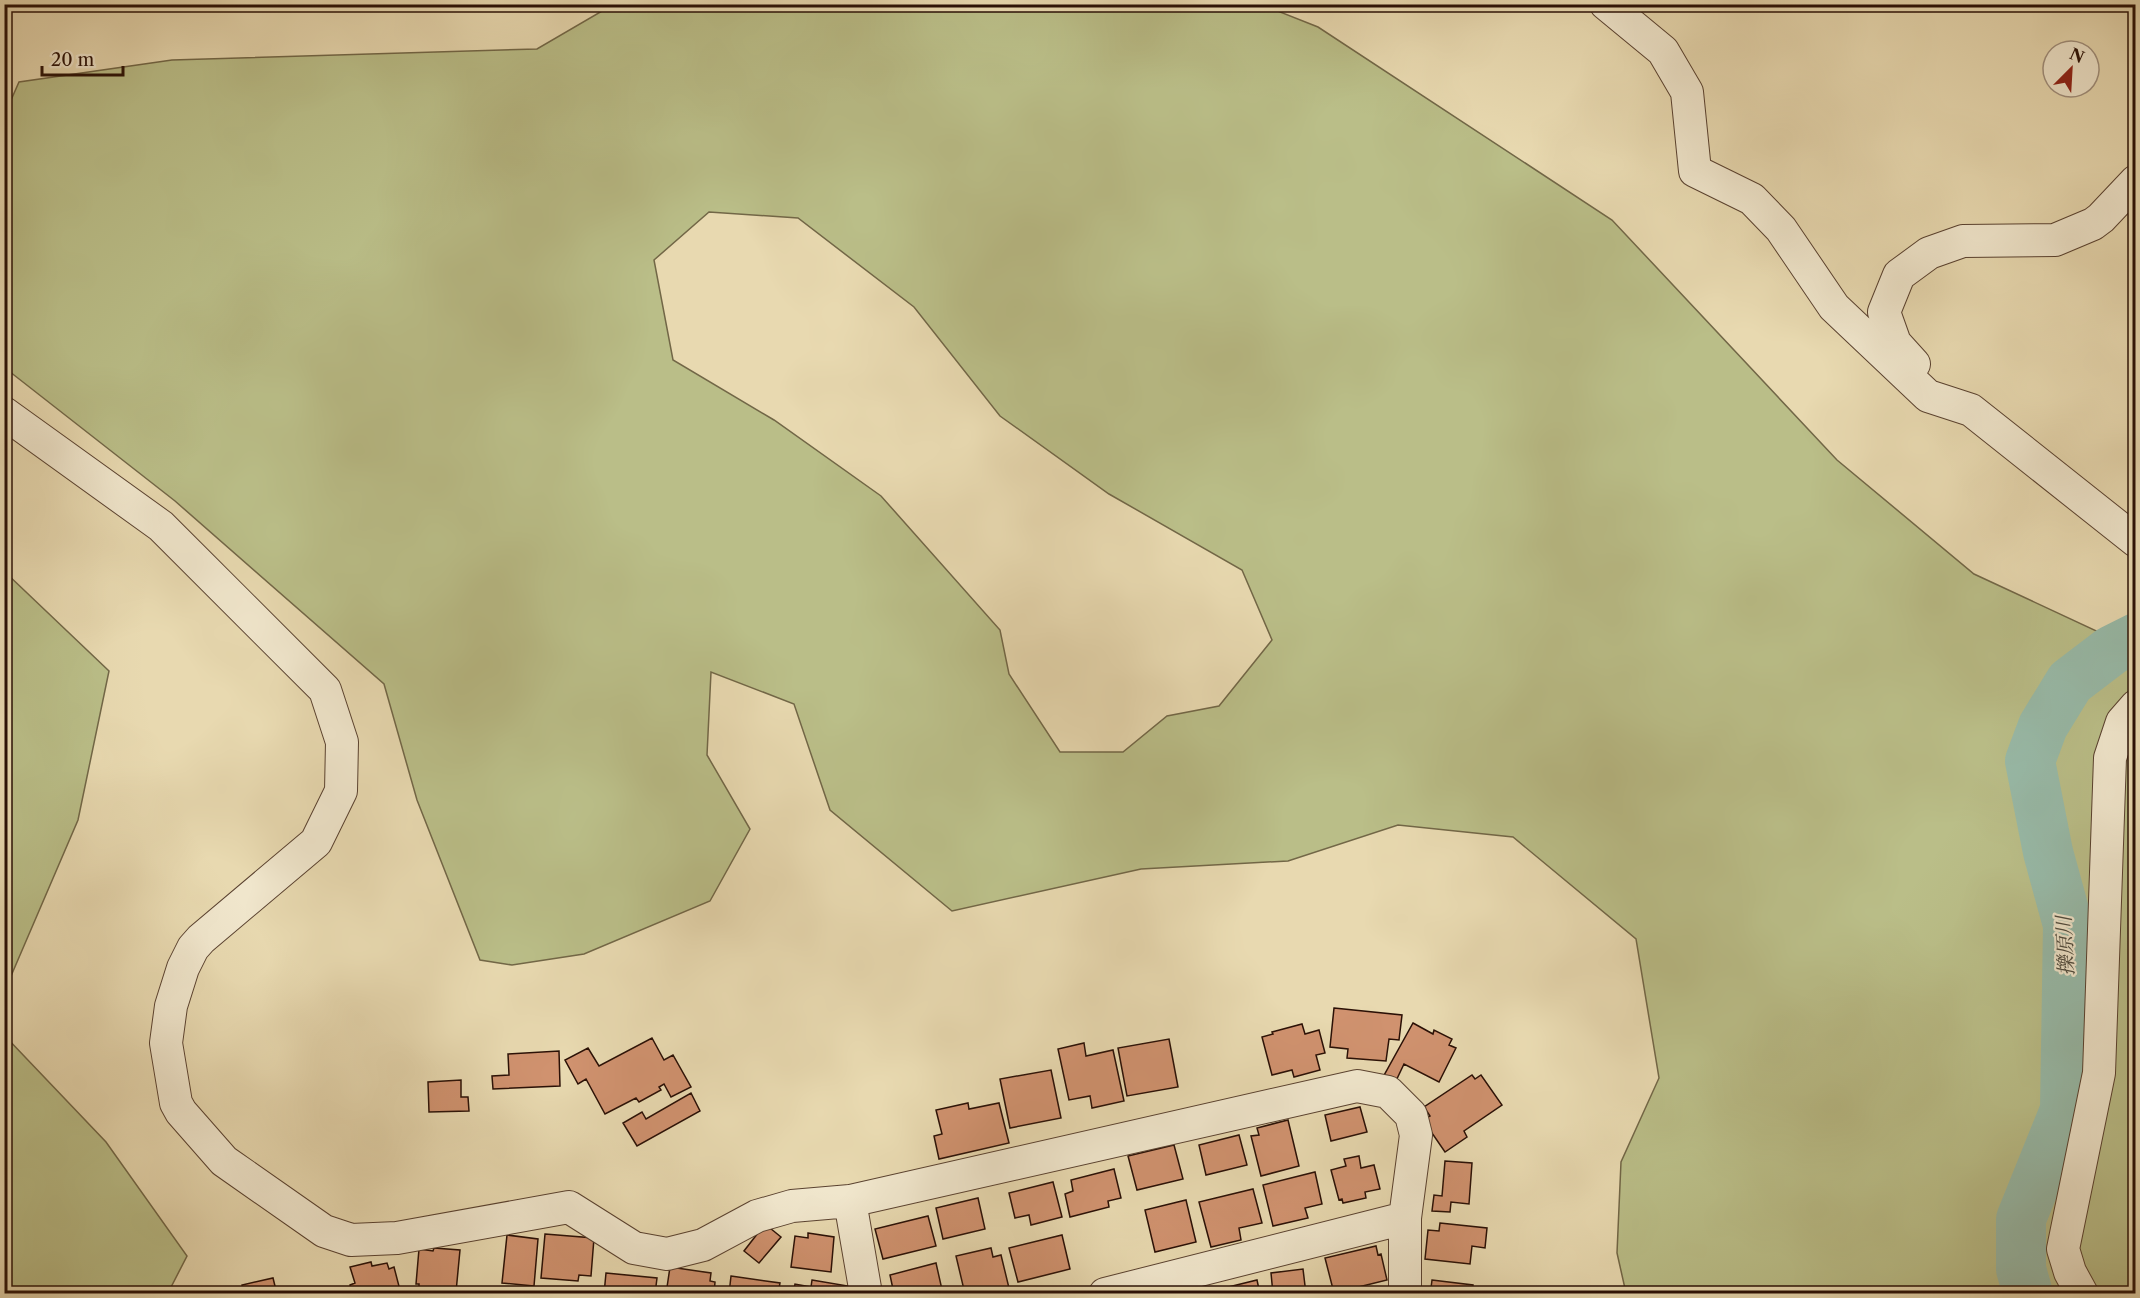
<svg xmlns="http://www.w3.org/2000/svg" width="2140" height="1298" font-family="'Libre Caslon Text','Noto Serif JP',serif">
<style>
.green{fill:#babe88;stroke:#726747;stroke-width:1.5;fill-rule:evenodd}
.lines{fill:none;stroke-linecap:round;stroke-linejoin:round}
.river{stroke:#98baa8;stroke-width:50}
.building{fill:#d0926f;stroke:#2a1006;stroke-width:1.5}
.street-casing{stroke:#5a4230;stroke-width:34}
.street{stroke:#f0e6cc;stroke-width:32}
.labels{text-anchor:middle;stroke-width:4.5;stroke-linejoin:round;paint-order:stroke}
.water-label{font-size:20px;font-style:italic;fill:#504c3f;stroke:#f0e6cc}
</style>
<rect width="100%" height="100%" fill="#e8d9b0"/>
<filter id="stains"><feTurbulence type="fractalNoise" baseFrequency=".00333" numOctaves="4"/><feColorMatrix values="0 0 0 0 .2 0 0 0 0 .09 0 0 0 0 .02 0 0 0 .5 -.17"/></filter>
<radialGradient id="worn" r=".72"><stop offset=".6" stop-color="#630" stop-opacity="0"/><stop offset="1" stop-color="#630" stop-opacity=".3"/></radialGradient>
<path class="green" d="M614,4H1260L1318,27L1612,220L1837,460L1974,574L2135,649V1293H1626L1617,1253L1621,1162L1659,1078L1636,939L1513,837L1398,825L1288,861L1141,869L952,911L830,810L794,704L711,672L707,755L750,829L710,901L584,954L512,965L480,960L417,800L384,684L175,501L5,368L4,116L19,82L172,60L537,49ZM709,212L798,218L914,307L1000,416L1109,494L1242,570L1272,640L1219,706L1167,716L1123,752H1060L1009,674L1000,630L881,496L774,420L673,360L654,260Z
M5,572L109,671L78,820L5,990Z
M5,1036L106,1142L187,1256L168,1293H5Z"/>
<g class="lines">
<path class="river" d="M2028,1294L2021,1269V1219L2065,1110L2068,925L2048,852L2030,761L2043,726L2070,682L2112,650L2136,638"/>
</g>
<path class="building" d="M1334,1008L1402,1015L1399,1040L1389,1039L1386,1061L1347,1058L1348,1049L1330,1047Z
M1413,1023L1433,1034L1434,1030L1452,1039L1449,1045L1456,1048L1439,1082L1404,1064L1394,1085L1382,1079Z
M1302,1024L1305,1034L1319,1030L1325,1053L1316,1055L1320,1070L1294,1077L1292,1070L1272,1075L1262,1037L1273,1034L1272,1032Z
M652,1038L664,1060L673,1055L691,1087L671,1097L664,1084L659,1087L661,1090L639,1102L636,1098L605,1114L586,1079L578,1084L565,1060L588,1048L599,1066Z
M1169,1039L1178,1087L1127,1096L1118,1048Z
M1084,1043L1086,1056L1113,1050L1124,1101L1092,1108L1090,1096L1069,1100L1058,1049Z
M559,1051L560,1086L493,1089L492,1076L509,1075L508,1054Z
M1051,1070L1061,1118L1010,1128L1000,1079Z
M1472,1075L1475,1079L1481,1075L1502,1105L1464,1131L1467,1137L1445,1152L1423,1120L1430,1116L1424,1107Z
M461,1080V1097H468L469,1111L429,1112L428,1082Z
M691,1093L700,1111L637,1146L623,1123L642,1112L646,1119Z
M968,1103L969,1109L999,1103L1009,1143L939,1159L934,1136L942,1134L936,1110Z
M1360,1107L1367,1132L1331,1141L1325,1115Z
M1288,1120L1299,1166L1261,1176L1251,1136L1259,1135L1257,1128Z
M1239,1135L1247,1165L1206,1175L1199,1145Z
M1174,1145L1183,1179L1137,1190L1128,1156Z
M1359,1156L1361,1168L1374,1165L1380,1189L1365,1192L1366,1198L1343,1203L1342,1199L1339,1200L1331,1170L1346,1166L1344,1159Z
M1445,1161L1472,1163L1469,1204L1451,1202L1450,1212L1432,1211L1434,1195L1442,1196Z
M1114,1169L1121,1198L1108,1201L1109,1207L1070,1217L1065,1194L1073,1191L1071,1180Z
M1315,1172L1322,1204L1305,1208L1308,1218L1273,1226L1263,1185Z
M1053,1182L1062,1217L1031,1225L1029,1215L1015,1218L1009,1193Z
M1253,1189L1262,1223L1239,1228L1241,1240L1211,1247L1199,1202Z
M978,1198L985,1229L943,1239L936,1208Z
M1186,1200L1196,1242L1155,1252L1145,1210Z
M928,1216L936,1246L883,1259L875,1229Z
M1440,1223L1487,1228L1485,1248L1472,1246L1470,1264L1425,1259L1428,1230L1439,1231Z
M765,1224L781,1237L759,1263L744,1251Z
M808,1233L834,1237L831,1272L791,1267L795,1236L808,1238Z
M545,1234L594,1238L591,1276L579,1275L578,1281L541,1278Z
M507,1235L538,1239L534,1286L502,1283Z
M1062,1235L1070,1269L1018,1282L1009,1248Z
M1376,1246L1378,1255L1381,1254L1387,1280L1334,1293L1325,1258Z
M434,1248L460,1250L456,1292L419,1289V1284H416L419,1249L433,1251Z
M991,1248L993,1257L1001,1255L1009,1288L985,1294H965L956,1256Z
M371,1262L372,1266L387,1263L389,1269L394,1267L401,1294H352L350,1285L355,1283L350,1267Z
M936,1263L943,1294H894L890,1275Z
M670,1267L711,1273L710,1281L715,1282L714,1294H666Z
M1303,1269L1306,1294H1273L1271,1273Z
M606,1273L657,1278L655,1294H604Z
M731,1276L780,1283L778,1294H729Z
M273,1278L277,1294H244L242,1285Z
M812,1280L848,1286L847,1294H793L795,1284L811,1287Z
M1257,1280L1260,1294H1217L1216,1290Z
M1432,1280L1473,1285L1472,1294H1425V1288H1431Z"/>
<g class="lines">
<defs>
<path id="street" d="M1606,4L1663,51L1687,92L1695,171L1752,199L1781,229L1834,307L1928,396L1971,410L2136,541
M1914,364L1895,343L1884,312L1899,275L1929,253L1963,241L2055,240L2093,224L2101,218L2136,181
M4,413L161,526L325,690L342,742L341,791L316,842L201,939L193,948L183,968L171,1006L166,1043L176,1103L181,1112L224,1161L324,1231L351,1240L397,1238L569,1207L634,1248L667,1254L703,1245L757,1216L792,1206L850,1201L1357,1086L1388,1092L1411,1115L1416,1135L1405,1218V1294
M850,1201L866,1294
M1105,1294L1405,1218
M2082,1294L2070,1272L2063,1249L2099,1073L2110,758L2122,722L2136,706"/>
</defs>
<use href="#street" class="street-casing"/>
<use href="#street" class="street"/>
</g>
<g class="labels">
<g class="water-label">
<text transform="translate(2065 946) rotate(-93)" y="7">擽原川</text>
</g>
</g>
<rect width="2140" height="1298" fill="none" stroke="#e8d9b0" stroke-width="24"/>
<rect x="6" y="6" width="2128" height="1286" fill="none" stroke="#2a1006" stroke-width="3"/>
<rect x="12" y="12" width="2116" height="1274" fill="none" stroke="#2a1006" stroke-width="1.5"/>
<g transform="translate(2071 69) rotate(24)"><circle r="28" fill="#f0e6cc" stroke="#a1907d" stroke-width="1.5"/>
<path d="M0-4.5L10 22L0 15L-10 22Z" fill="#8f2418"/>
<text y="-9" font-size="16" font-weight="bold" text-anchor="middle" fill="#2a1006">N</text>
</g>
<path d="M42 66v9h81v-9" fill="none" stroke="#2a1006" stroke-width="3"/>
<text x="51" y="66" font-size="18" fill="#2a1006" stroke="#f0e6cc" stroke-width="4.5" paint-order="stroke">20 m</text>
<rect width="100%" height="100%" filter="url(#stains)"/>
<rect width="100%" height="100%" fill="url(#worn)"/>
</svg>
